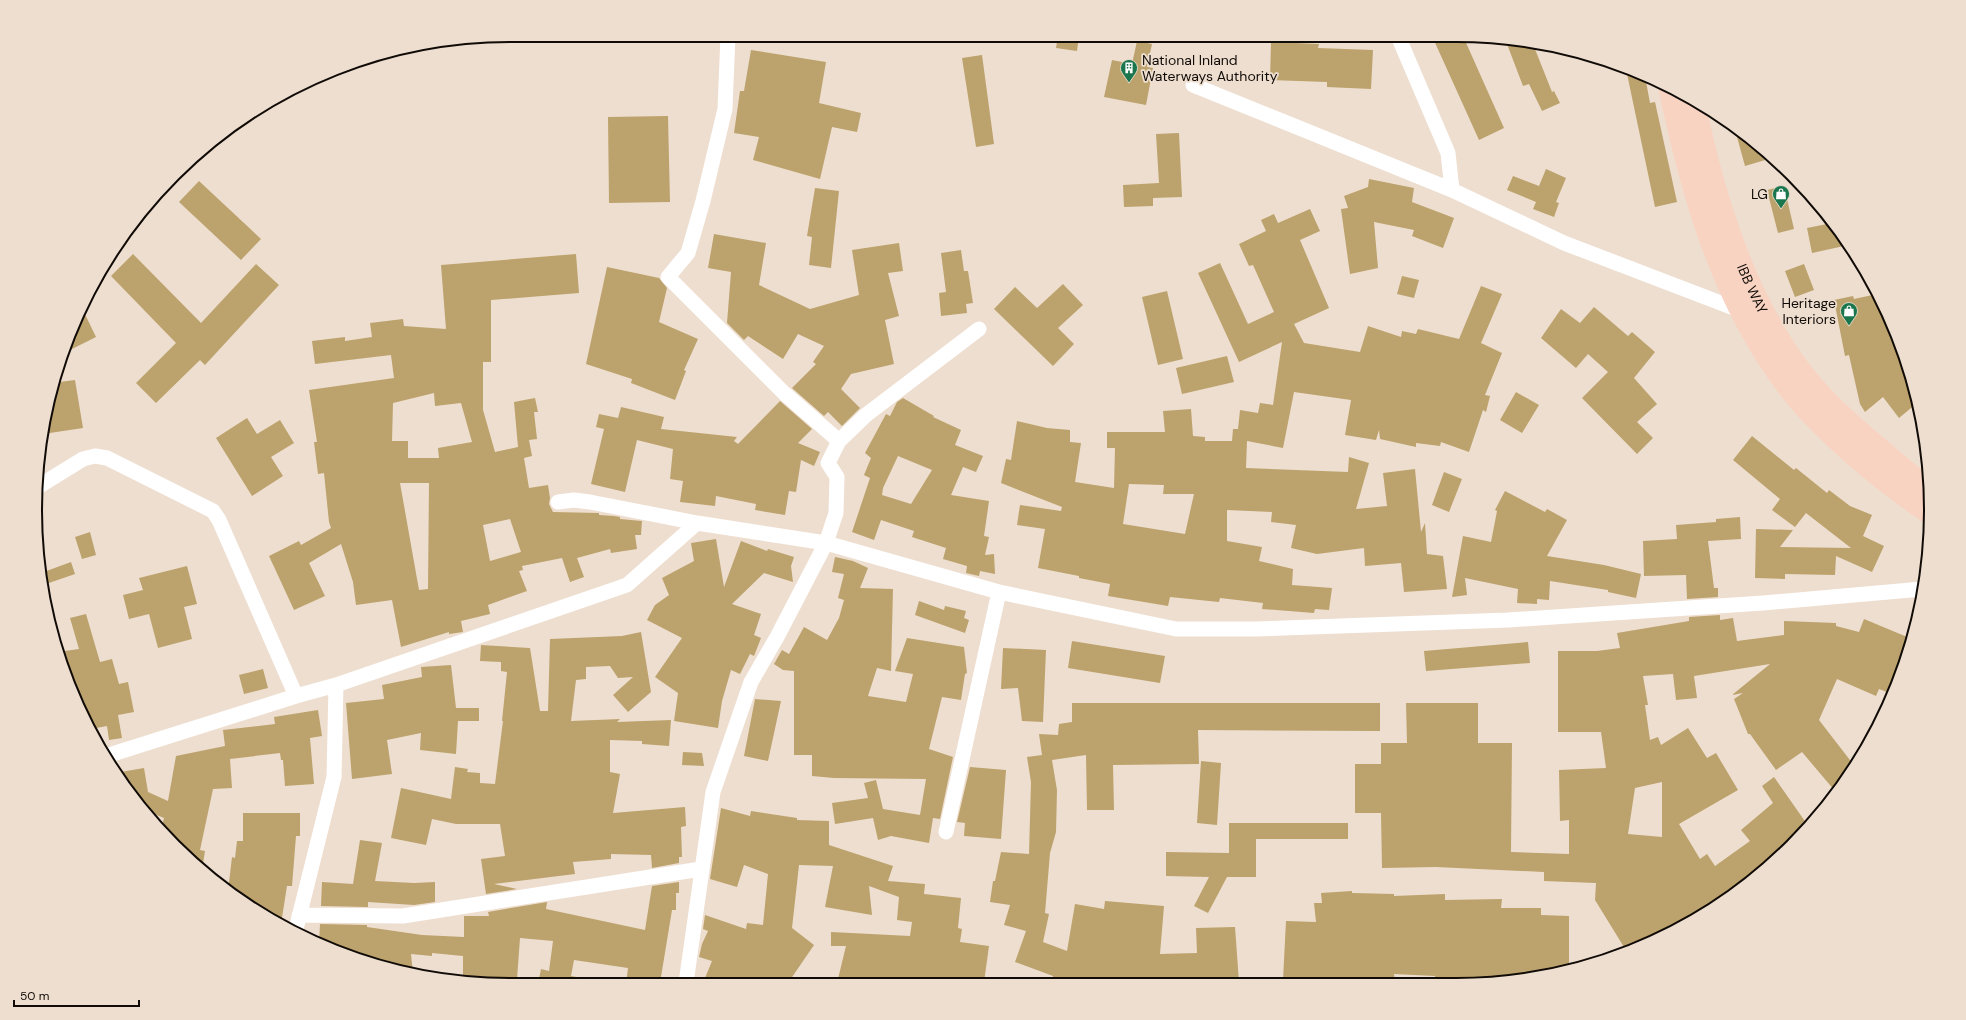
<svg xmlns="http://www.w3.org/2000/svg" width="1966" height="1020" font-family="'DM Sans',sans-serif">
<style>
.building{fill:#bca26c;fill-rule:evenodd}
.lines{fill:none;stroke-linecap:round;stroke-linejoin:round}
.minor{stroke:#fff;stroke-width:15}
.trunk{stroke:#f8d3c2;stroke-width:22}
.labels{text-anchor:middle;stroke-width:3.5;stroke-linejoin:round;paint-order:stroke}
.poi-label{font-size:14px;fill:#100b07;stroke:#eedecf;text-anchor:end}
.street-label{font-size:14px;fill:#100b07;stroke:#eedecf}
.rim{fill:none;stroke:#100b07;stroke-width:2}
</style>
<rect width="100%" height="100%" fill="#eedecf"/>
<path class="building" d="M1058,36H1079L1077,51L1056,48Z
M1432,36H1463L1504,128L1479,140Z
M1137,41L1152,44L1147,67L1153,68L1146,105L1104,97L1112,60L1132,64Z
M1515,41L1533,44L1552,92L1554,91L1560,103L1542,111L1529,84L1523,86L1507,44Z
M1271,42L1319,44L1318,48L1373,50L1371,89L1327,87V82L1270,80Z
M751,50L826,62L819,103L861,113L857,132L832,127L820,179L753,160L759,137L734,133L740,91H744Z
M982,55L994,144L976,147L962,58Z
M1626,69L1645,76L1650,103L1655,102L1677,202L1655,207Z
M668,116L670,202L609,203L608,117Z
M1734,126L1745,133L1772,158L1745,166Z
M1179,133L1182,197L1153,198V206L1124,207L1123,185L1159,183L1156,134Z
M1546,169L1566,178L1556,202L1559,203L1554,217L1533,209L1536,202L1507,190L1513,176L1539,186Z
M1369,179L1414,188L1412,202L1454,218L1443,248L1412,236L1414,230L1374,222L1378,268L1350,274L1341,209L1348,208L1344,196L1368,187Z
M199,181L261,239L241,260L179,202Z
M1784,186L1794,229L1778,233L1767,190Z
M815,188L839,191L831,268L809,265L812,237L807,236Z
M1310,209L1320,231L1300,240L1329,308L1294,324L1304,343L1360,352L1368,326L1401,337L1402,331L1416,334L1418,329L1459,339L1481,286L1502,294L1481,343L1502,353L1485,395L1490,396L1486,412L1483,410L1469,452L1441,442L1440,446L1416,443V447L1380,439L1379,430L1376,440L1345,435L1351,400L1294,392L1283,448L1247,441L1246,468L1348,472L1349,457L1369,463L1356,509L1387,506L1383,473L1415,469L1421,532L1425,523L1427,554L1443,556L1447,589L1404,592L1401,563L1365,566L1364,548L1317,554L1291,548L1296,525L1271,522L1272,512L1227,510V541L1262,547L1259,561L1293,569L1292,585L1332,588L1329,610L1315,609L1314,613L1262,609L1263,603L1220,598L1219,602L1170,597L1168,606L1108,596L1110,584L1079,578V576L1038,568L1045,529L1017,525L1020,505L1061,511L1062,507L1001,483L1006,459L1011,460L1017,421L1047,428L1070,430V442L1081,443L1075,482L1114,488L1115,448H1107V432H1165L1163,411L1191,409L1193,436L1205,437V441H1232L1233,429H1238L1240,410L1258,413L1260,403L1273,405L1282,342L1239,362L1198,273L1220,263L1248,324L1274,312L1253,265L1249,266L1239,244L1266,231L1261,220L1274,214L1278,223ZM1129,484L1164,485L1163,494H1194L1185,534L1123,524Z
M1832,223L1843,238L1844,246L1812,253L1807,228Z
M714,234L766,243L759,285L810,309L859,295L852,250L899,243L903,271L888,273L899,316L885,320L894,364L851,374L841,389L860,408L842,426L828,412L824,416L792,388L816,364L813,362L824,346L798,334L783,359L748,336L744,340L727,323L731,272L708,268Z
M961,250L964,271H968L973,303L966,304L967,313L941,316L939,293L946,292L941,253Z
M133,254L201,323L256,264L279,285L205,365L200,360L156,403L136,383L176,343L111,276Z
M576,254L579,293L491,300V362H483V410L495,452L518,447L514,402L535,398L538,412H534L537,439L529,440L532,456L524,458L529,488L548,485L550,498L549,504L553,512L599,513V515L614,516L620,517V519L642,521L641,535H635L637,549L611,553L610,549L577,558L584,577L570,582L562,558L522,566L523,570L519,571L527,591L488,605L490,614L461,621L463,632L449,634V632L401,647L392,600L356,605L353,582L341,544L309,563L325,596L294,610L269,556L299,541L301,545L331,528L329,522L324,473L318,474L314,442H317L309,390L394,378L391,355L315,364L312,341L345,337V341L372,337L370,323L403,319L404,326L446,329L441,265ZM434,393L435,406L461,403L472,442L438,448L439,458H408V441H392L393,403ZM400,483H429L428,589L419,590ZM510,519L521,552L490,561L483,525Z
M1804,264L1814,290L1795,297L1785,271Z
M607,267L659,278L667,288L659,322L698,339L684,370L686,371L675,400L631,383L632,379L586,364Z
M1402,276L1419,280L1414,298L1397,294Z
M1063,284L1083,305L1058,328L1074,344L1053,366L994,309L1015,287L1037,308Z
M1167,291L1183,359L1158,365L1142,297Z
M1877,294L1896,335L1899,351L1907,361L1917,403L1899,418L1883,397L1865,412L1860,404L1849,355L1845,356L1834,300L1853,296L1854,299Z
M1594,307L1628,336L1632,332L1655,352L1634,378L1657,404L1637,422L1653,438L1637,454L1582,398L1608,372L1588,354L1576,368L1541,338L1561,309L1580,323Z
M82,308L96,337L62,354L71,328Z
M1227,356L1234,382L1182,394L1176,368Z
M75,380L83,428L43,434L52,383Z
M1516,392L1539,405L1522,433L1500,420Z
M903,398L934,416L933,417L961,430L955,445L983,456L976,472L963,467L951,495L989,501L984,536L989,537L985,555L994,554L995,574L980,571L979,576L966,573L967,566L943,559L946,548L912,537L914,531L881,520L874,540L852,532L870,478L864,475L871,458L865,453L886,414L890,416L897,402ZM898,456L932,470L911,504L882,495L883,488Z
M780,401L812,429L798,443L820,452L814,466L801,460L796,492L789,491L785,515L755,510L756,504L716,496L715,506L680,502L683,481L670,479L673,449L637,440L625,492L591,484L604,429L596,427L599,414L618,418L621,407L664,417L661,429L737,437L734,441L738,444Z
M247,418L257,434L280,420L294,443L271,457L283,476L252,496L216,438Z
M1752,436L1794,470L1796,468L1827,493L1829,490L1850,506L1872,515L1863,536L1884,546L1872,572L1836,556L1835,575L1785,574V579L1755,578L1756,529L1793,530L1780,547L1851,548L1806,513L1795,527L1772,510L1780,499L1733,460Z
M1444,472L1462,479L1449,512L1432,505Z
M1505,491L1545,512L1547,509L1567,520L1547,556L1604,565L1641,574L1636,598L1608,592V590L1550,581L1549,600L1537,599V604L1517,603L1518,589L1465,578L1467,595L1452,597L1463,536L1491,542L1497,511L1495,510Z
M1740,517L1741,539L1708,541L1714,588H1718V597L1687,599L1686,575L1644,576L1643,541L1677,539L1676,525L1716,522V519Z
M90,532L96,555L82,559L75,537Z
M716,539L724,587L741,541L767,551L768,549L794,557L791,566L793,582L764,573L732,604L761,614L754,635L761,638L754,656L750,654L740,674L731,670L722,701L718,728L674,721L678,693L655,677L682,638L647,620L655,605L669,595L662,578L694,561L691,543Z
M835,557L853,561L868,568L860,588L893,589L891,671L877,668L868,696L906,702L913,674L895,671L907,638L964,647L967,673L965,674L961,700L942,697L929,749L953,757L940,819L933,818L929,843L891,836L878,840L873,818L835,824L832,803L868,798L864,783L876,780L883,809L920,815L926,779L834,778L812,776V755H794V671L783,670L774,664L782,650L789,654L804,627L827,640L839,618L844,600L838,598L844,574L832,572Z
M71,562L75,574L43,585L41,573Z
M187,566L197,604L184,607L192,639L158,648L149,614L129,619L123,595L143,590L139,578Z
M919,601L944,610L945,606L966,611L964,618L969,620L965,633L915,615Z
M86,614L100,662L112,659L119,684L128,682L134,712L118,715L122,738L109,740L107,726L91,729L71,692L58,652L79,649L70,618Z
M1720,615V620L1733,618L1737,641L1784,635V621L1836,623V626L1859,632L1864,619L1912,639L1892,694L1879,689L1876,696L1837,679L1819,720L1853,764L1835,791L1802,752L1776,770L1750,734H1748L1734,699L1743,693L1732,695L1770,664L1694,676L1697,698L1676,700L1673,674L1643,676L1648,705H1645L1650,740L1658,737L1661,745L1688,728L1707,758L1716,753L1738,790L1679,824L1700,859L1707,854L1715,866L1750,841L1741,830L1773,803L1762,786L1774,777L1809,827L1720,905L1638,949L1627,952L1595,900L1596,883L1544,881V872L1436,867L1382,868L1381,813H1355V764H1381V743H1407L1406,703H1478V743H1512L1511,852L1569,854V820L1560,821L1559,770L1606,768L1601,732H1558V651H1597L1620,648L1617,633L1689,621V617ZM1662,782V837L1628,834L1635,788Z
M641,632L651,692L628,712L613,695L633,677L618,678L610,666L586,667V679L576,680L571,721L620,719L617,722L671,720L669,746L642,744V741L610,740V772L620,774L613,813L685,807L686,826L681,827L682,857H679V863L652,868L651,855L611,854V859L573,862L575,874L494,884L517,889L486,894L481,859L505,856L500,824H456L432,819L426,845L391,838L401,788L451,799L455,767L468,769L467,772L480,773V783L495,784L503,721H502L507,672L501,671V662L480,661L481,645L530,648L540,711H548L550,639L622,636Z
M1072,641L1165,656L1160,683L1068,668Z
M1528,642L1530,663L1426,671L1424,651Z
M1003,648L1046,650L1043,722L1022,721L1018,688L1001,689Z
M451,665L456,708H479V721H458L456,754L420,750L421,733L387,740L392,774L352,779L346,703L384,699L382,685L422,677L421,667Z
M263,669L268,688L244,694L239,675Z
M755,699L781,701L768,761L744,756Z
M1072,703H1380V731L1198,730L1199,764L1113,765L1114,810H1087L1086,755L1052,760L1057,790L1056,832L1050,853L1045,913L1049,914L1043,942L1067,951L1075,904L1104,909L1105,901L1164,906L1160,954L1197,953L1196,928L1235,927L1239,982H1053V976L1015,962L1026,931L1004,925L1010,905L990,902L993,881H995L1001,852L1029,854L1031,782L1027,757L1042,755L1039,734L1058,735L1059,724L1072,722Z
M318,710L322,736L310,738L314,784L285,786L283,760H281L280,753L230,759L232,788L213,789L200,850L205,851L202,870L161,830L164,818L142,809L115,773L144,768L148,792L168,801L176,756L225,746L223,730L275,724L274,717Z
M683,752L702,753L704,766L682,765Z
M1201,761L1221,763L1217,825L1197,823Z
M970,767L1006,770L1001,839L964,836L965,823L957,822Z
M721,808L750,816L751,811L797,818V820L829,821V845L893,866L888,881L925,884L924,894L961,898L958,928L962,929L960,942L989,946L984,982L837,983L846,946H831V932L910,936L912,922L897,920L899,897L869,886L872,915L825,907L833,866L799,865L792,928L814,945L788,983H738L726,979L725,983H703L712,961L699,957L702,944L708,931L703,929L705,915L746,929L747,923L763,925L768,874L744,865L737,887L710,879Z
M243,813H300V836H296L292,886H287L281,924L228,891L232,857L235,858L237,841H243Z
M1229,823H1348V839H1256V877H1227L1208,913L1194,906L1209,877L1166,876V852L1229,853Z
M360,840L382,843L375,881L414,883L435,882V902L414,905L368,902V907L321,906L322,882L353,884Z
M679,882V893H676V910H672L660,983L626,984L628,968L574,960L571,976L582,978V984H538L541,969L549,971L553,941L520,938L517,979L487,977V984L463,981V956L432,953V956L411,954L413,973L393,970V967L377,965L349,955V948H331L319,943L320,924L367,925V927L422,935L464,937V916H489L488,912L547,902L546,909L645,930L652,886Z
M1352,891V893L1394,894V896L1445,894V900L1502,899L1501,908H1541V915L1569,916V967L1526,979L1505,977L1477,979V981H1435V976L1394,974L1395,981L1312,982V977L1283,980L1286,921L1316,922L1314,903H1322L1321,893Z"/>
<g class="lines">
<path class="minor" d="M728,35L725,109L703,201L688,253L668,277L784,393L839,441
M1398,36L1448,153L1452,190
M1193,85L1452,190L1564,243L1739,310L1745,307
M36,488L83,459L95,456L107,458L213,511L219,520L296,696
M558,502L574,500L590,502L697,523
M106,756L296,696L336,685L627,585L697,523L826,543L999,592L1176,629H1256L1508,620L1763,603L1922,589
M946,832L999,592
M299,915L403,916L701,869
M295,933L334,777L336,685
M686,983L713,792L751,682L777,637L826,543L836,513L837,477L828,463L839,441L866,415L979,329"/>
<g class="trunk">
<path d="M1669,86C1691,192 1721,298 1787,386C1821,431 1882,481 1929,513"/>
<path id="s1" d="M1694,101C1713,195 1744,298 1803,374C1825,402 1852,426 1879,448C1895,462 1911,476 1928,488"/>
</g>
</g>
<defs>
<symbol id="building-pin" viewBox="-11 -11 22 30"><path d="M0 17L-7.5 6A9.5 9.5 0 1 1 7.5 6Z" fill="#1a764c" stroke="#eedecf"/><path d="M-4-6H4V6H1V3H-1V6H-4ZM-2.5-4.3h1.7v1.8h-1.7ZM.8-4.3h1.7v1.8H.8ZM-2.5-1h1.7V.8h-1.7ZM.8-1h1.7V.8H.8Z" fill="#fff"/></symbol>
<symbol id="shop-pin" viewBox="-11 -11 22 30"><path d="M0 17L-7.5 6A9.5 9.5 0 1 1 7.5 6Z" fill="#1a764c" stroke="#eedecf"/><path d="M-5-2.5h2.3a2.7 3.5 0 0 1 5.4 0H5L5.5 6h-11ZM-1.5-2.5h3a1.5 2.3 0 0 0-3 0Z" fill="#fff"/></symbol>
</defs>
<g fill-rule="evenodd">
<use href="#building-pin" x="1119" y="58" width="20" height="27"/>
<use href="#shop-pin" x="1771" y="184" width="20" height="27"/>
<use href="#shop-pin" x="1839" y="301" width="20" height="27"/>
</g>
<g class="labels">
<g class="poi-label">
<text x="1142" y="65" text-anchor="start">National Inland<tspan x="1142" dy="16">Waterways Authority</tspan></text>
<text x="1768" y="199">LG</text>
<text x="1836" y="308">Heritage<tspan x="1836" dy="16">Interiors</tspan></text>
</g>
<g class="street-label">
<text dy="5" stroke="none"><textPath href="#s1" startOffset="197">IBB WAY</textPath></text>
</g>
</g>
<path d="M0 0H1966V1020H0ZM510 42H1456A468 468 0 0 1 1924 510V510A468 468 0 0 1 1456 978H510A468 468 0 0 1 42 510V510A468 468 0 0 1 510 42Z" fill="#eedecf" fill-rule="evenodd"/>
<path class="rim" d="M510 42H1456A468 468 0 0 1 1924 510V510A468 468 0 0 1 1456 978H510A468 468 0 0 1 42 510V510A468 468 0 0 1 510 42Z"/>
<path d="M14 1000v6h125v-6" fill="none" stroke="#100b07" stroke-width="2"/>
<text x="20" y="1000" font-size="12" fill="#100b07" stroke="#eedecf" stroke-width="3" paint-order="stroke">50 m</text>
</svg>
